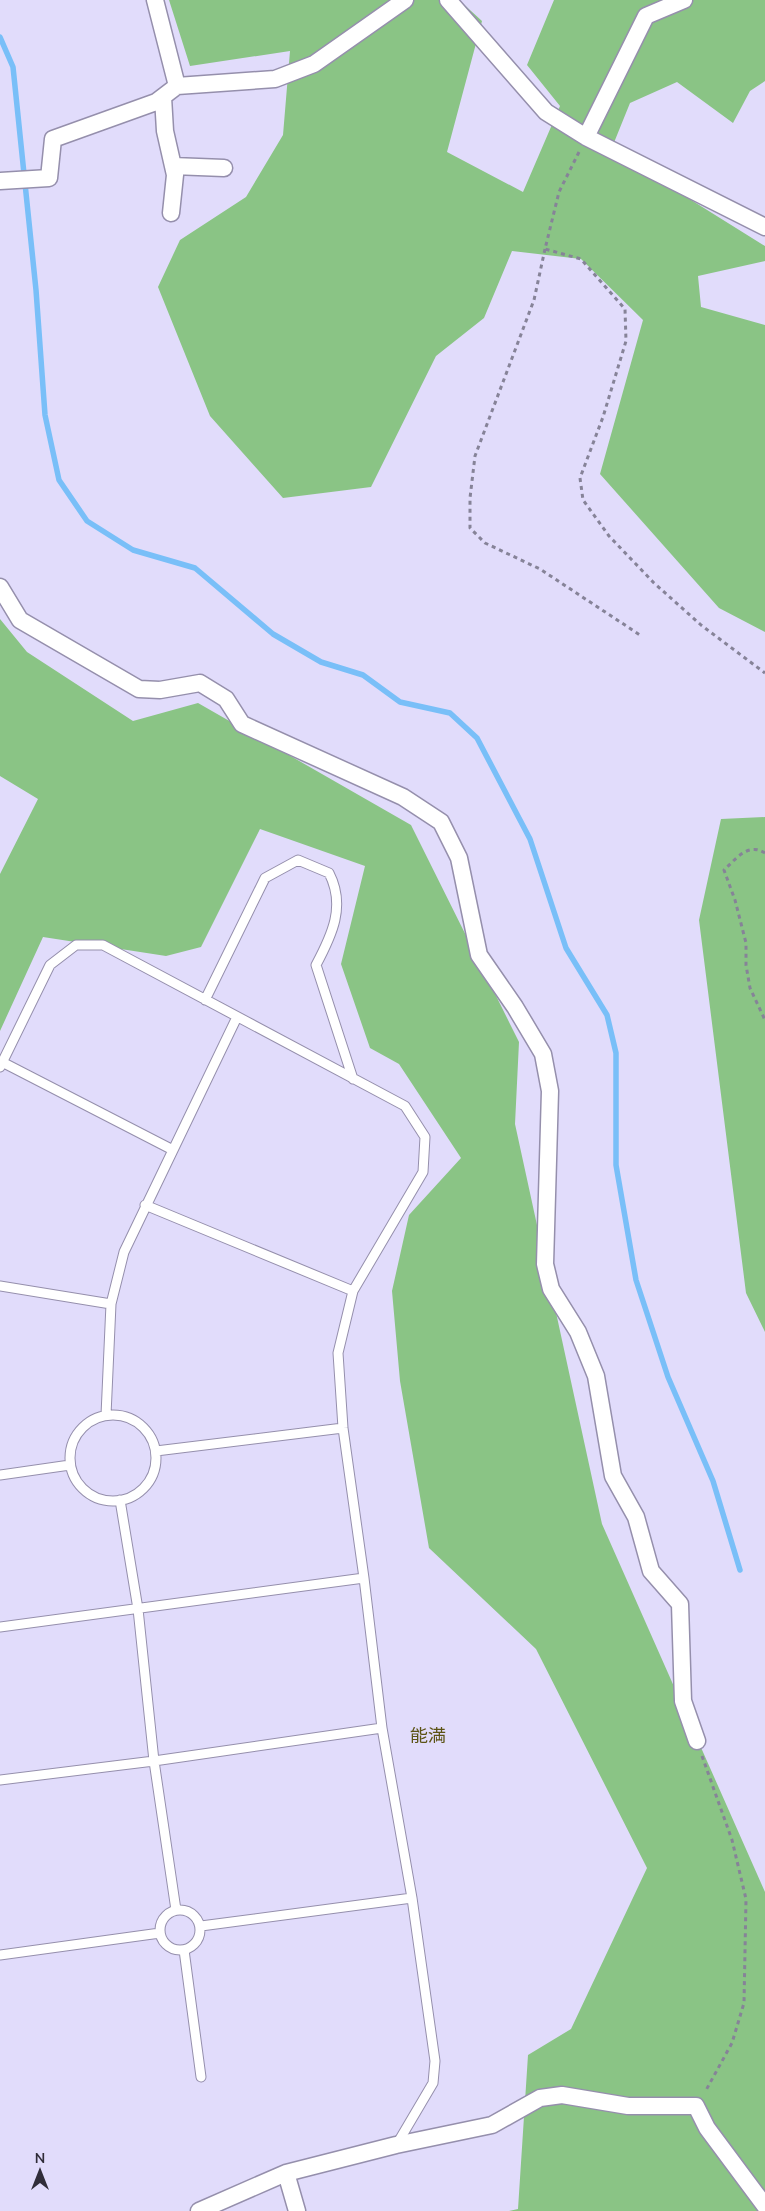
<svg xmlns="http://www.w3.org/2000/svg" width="765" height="2211" font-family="'Nunito Sans','Noto Sans JP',sans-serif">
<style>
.green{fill:#8ac485}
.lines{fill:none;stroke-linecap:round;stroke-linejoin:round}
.stream{stroke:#79bff8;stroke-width:5.5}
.service-casing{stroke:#958fac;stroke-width:11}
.minor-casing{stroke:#958fac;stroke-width:19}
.path{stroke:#868398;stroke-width:3;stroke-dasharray:4 4;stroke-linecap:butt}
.service{stroke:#fff;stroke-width:9}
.minor{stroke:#fff;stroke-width:16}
.labels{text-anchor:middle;stroke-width:4;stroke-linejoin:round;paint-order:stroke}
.quarter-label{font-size:18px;fill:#5c5315;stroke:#e1dcfb}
</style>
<rect width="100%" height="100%" fill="#e1dcfb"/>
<path class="green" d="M169,0H459L482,21L447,152L523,192L560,106L527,65L554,0H765V81L750,91L733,123L677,82L630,103L611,150L765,246V261L698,276L701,307L765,325V632L719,608L600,474L643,320L581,259L512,251L484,318L436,356L371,487L283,498L210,416L158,287L180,240L246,197L283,135L290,51L190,66Z
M0,619L27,652L133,721L198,703L411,825L519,1042L515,1124L602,1524L765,1892V2211H509L518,2209L528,2055L571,2029L647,1868L536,1649L429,1548L400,1381L392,1291L409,1215L461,1158L399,1064L370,1048L341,964L365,866L260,829L201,947L166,956L43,937L0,1031V874L38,799L0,776Z
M765,817V1332L746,1293L699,920L721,819Z"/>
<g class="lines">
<path class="stream" d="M0,37L13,67L36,290L45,415L59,480L87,521L133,550L195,568L273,634L321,662L363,675L400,702L450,713L477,738L530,839L566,948L607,1015L616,1053V1165L636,1280L668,1377L713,1481L740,1570"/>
<defs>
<path id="service" d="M205,1000L265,878L298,860L329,873C346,906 332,935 316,965L353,1079
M2,1062L171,1149
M0,1067L50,965L76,945H103L405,1106L425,1137L423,1172L353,1291L338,1353L343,1428L364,1578L382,1728L412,1898L435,2061L433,2083L397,2144
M145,1205L353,1291
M0,1286L111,1304
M106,1415L111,1304L124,1252L237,1017
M70 1458a43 43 0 1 1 86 0a43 43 0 1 1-86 0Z
M156,1451L343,1428
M0,1475L70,1465
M120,1500L138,1609L154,1761L176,1910
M0,1627L364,1578
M0,1780L154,1761L382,1728
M160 1930a20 20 0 1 1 40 0a20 20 0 1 1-40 0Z
M201,1926L412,1898
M184,1950L201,2077
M0,1955L160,1933"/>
<path id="minor" d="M155,0L177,86
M448,0L546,112L586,137L765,227
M163,97L165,131L175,175L171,213
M586,137L646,16L684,0
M173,166L224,168
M0,181L49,178L53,139L156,102L177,86L275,79L314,64L405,0
M0,587L20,620L139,689L160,690L200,683L226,699L242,724L403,797L441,822L459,858L479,955L515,1007L543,1054L550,1091L545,1264L551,1289L578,1332L596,1376L613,1476L636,1517L651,1571L680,1604L683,1701L697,1741
M286,2173L297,2211
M199,2211L286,2173L396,2145L492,2125L540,2098L562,2095L628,2106H696L707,2128L765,2206"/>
</defs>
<use href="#service" class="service-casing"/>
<use href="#minor" class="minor-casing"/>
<path class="path" d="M579,152L559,192L545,249L581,259L625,309L626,341L603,417L580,478L583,500L609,536L654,583L701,625L765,673
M545,249L534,300L475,456L470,498V528L485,543L540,569L640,635
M765,853C748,842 736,859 724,870L735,900L746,943V965L750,988L765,1020
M702,1756L732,1840L746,1899L744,2003L732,2043L705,2092"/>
<use href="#service" class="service"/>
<use href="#minor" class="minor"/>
</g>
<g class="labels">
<g class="quarter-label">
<text x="428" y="1742">能満</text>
</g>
</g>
<g transform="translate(40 2171)" stroke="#e1dcfb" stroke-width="4" paint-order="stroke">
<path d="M0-4L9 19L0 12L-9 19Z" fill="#302d39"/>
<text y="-8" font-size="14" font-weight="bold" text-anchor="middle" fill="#302d39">N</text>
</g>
</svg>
